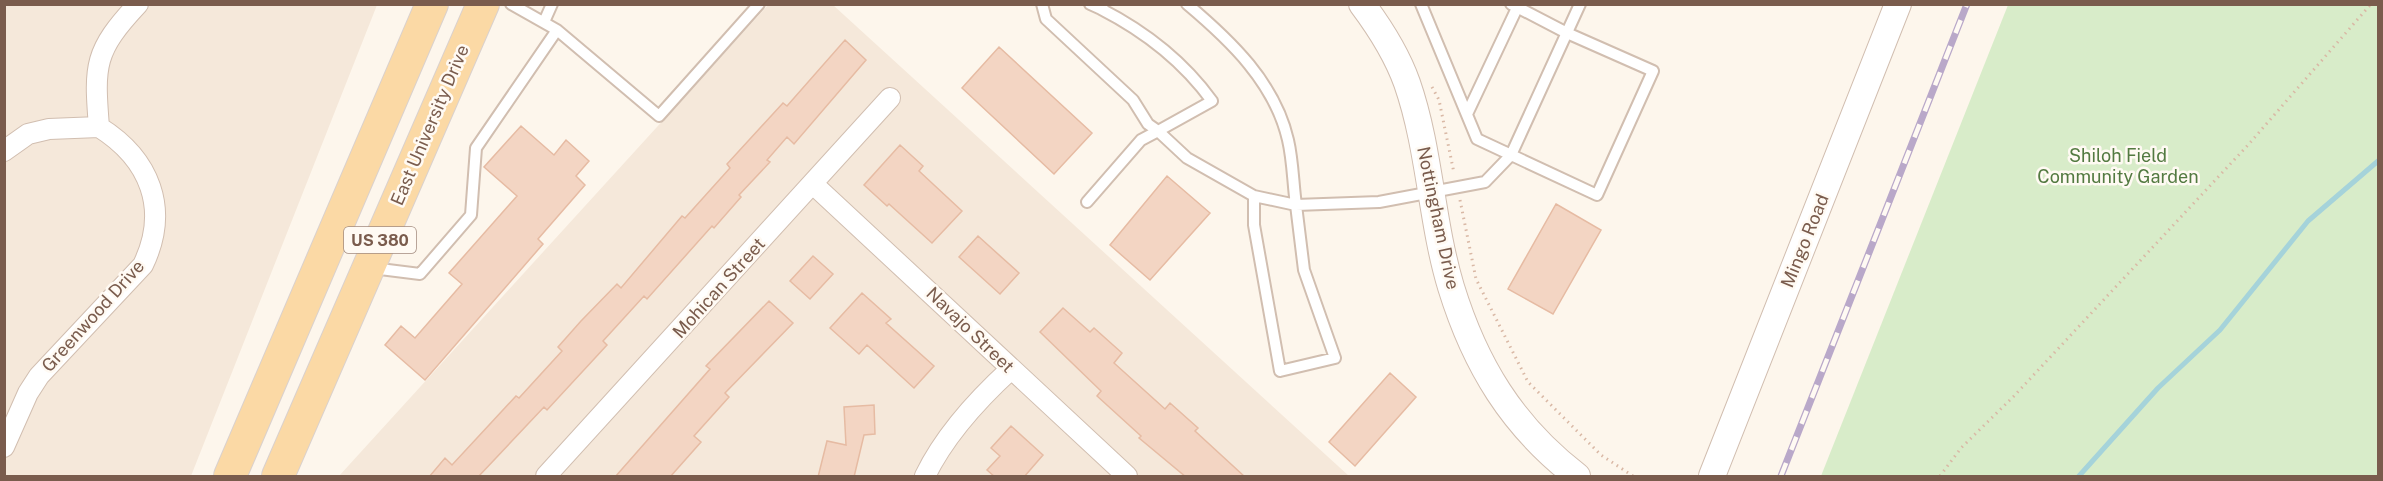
<svg xmlns="http://www.w3.org/2000/svg" width="2383" height="481" font-family="'Public Sans',sans-serif">
<style>
.residential{fill:#f5e8da}
.green{fill:#d8ecc9}
.lines{fill:none;stroke-linecap:round;stroke-linejoin:round}
.stream{stroke:#a5d3da;stroke-width:5}
.building{fill:#f3d5c3;stroke:#e6bba3;stroke-width:1.5}
.service-casing{stroke:#d1beb0;stroke-width:14}
.minor-casing{stroke:#d1beb0;stroke-width:22}
.tertiary-casing{stroke:#d1beb0;stroke-width:28}
.primary-casing{stroke:#dad1cd;stroke-width:34}
.path{stroke:#d9b8a5;stroke-width:3;stroke-dasharray:1.5 4.5;stroke-linecap:butt}
.service{stroke:#fff;stroke-width:10}
.minor{stroke:#fff;stroke-width:20}
.tertiary{stroke:#fff;stroke-width:26}
.primary{stroke:#fbd9a5;stroke-width:32}
.rail-casing{stroke:#b9a8c9;stroke-width:7}
.rail{stroke:#fffaf3;stroke-width:4.5;stroke-dasharray:14;stroke-linecap:butt}
.labels{text-anchor:middle;stroke-width:5;stroke-linejoin:round;paint-order:stroke}
.shield{fill:#fffaf3;stroke:#a28b7f;stroke-width:1.5}
.shield-label{font-size:16px;font-weight:bold;fill:#7a5c4d}
.street-label{font-size:18px;fill:#7a5c4d;stroke:#fffaf3}
.park-label{font-size:18px;fill:#537a41;stroke:#fffaf3}
</style>
<rect width="100%" height="100%" fill="#fdf6ec"/>
<path class="residential" d="M769,4L833,5L1349,476H339Z
M4,5H377L191,476H5Z"/>
<path class="green" d="M2008,5H2378V476H1821Z"/>
<g class="lines">
<path class="stream" d="M2079,476L2158,388L2220,330L2308,221L2378,161"/>
</g>
<path class="building" d="M845,40L866,60L794,144L787,137L767,160L770,162L739,195L741,197L714,228L712,226L647,299L644,296L603,341L607,345L547,410L544,407L478,477H429L445,458L452,465L516,396L519,398L562,351L558,347L581,321L617,284L621,288L682,216L685,218L730,168L727,164L783,103L787,106Z
M999,47L1092,133L1054,174L962,88Z
M521,126L554,155L566,140L589,161L576,176L585,185L538,239L543,244L425,380L385,345L401,326L415,338L462,284L449,273L517,196L484,167Z
M900,145L923,166L919,171L962,211L932,243L889,204L887,206L864,185Z
M1167,176L1210,213L1150,280L1110,245Z
M1556,204L1601,230L1553,314L1508,289Z
M978,236L1019,273L1000,294L959,257Z
M813,256L833,274L810,299L790,281Z
M862,293L891,319L886,323L934,366L914,388L867,345L859,354L830,328Z
M769,301L793,323L725,393L729,397L694,436L701,442L670,477H615L710,369L706,366Z
M1063,308L1090,332L1094,328L1122,353L1114,363L1165,409L1170,403L1198,428L1195,431L1245,477H1186L1139,438L1141,436L1097,396L1101,391L1040,332Z
M1390,373L1416,397L1355,466L1329,442Z
M874,405L875,434L864,435L854,477H818L827,441L846,445L844,407Z
M1011,426L1043,455L1024,477H995L987,470L1000,456L991,448Z"/>
<g class="lines">
<defs>
<path id="service" d="M511,4L557,30
M1042,4L1046,19L1133,100L1148,124L1158,131L1212,101C1183,61 1146,32 1101,9L1103,4
M1090,4L1101,9
M1187,4C1231,41 1275,83 1288,140C1293,161 1293,184 1296,205L1379,202L1485,182L1511,155L1580,4
M1421,4L1477,139L1597,195L1653,71L1567,33L1511,4
M544,22L552,4
M1467,114L1517,8
M1087,202L1141,140L1158,131L1187,158L1254,196V225L1280,371L1335,358L1304,270L1296,205L1254,196
M372,268L420,274L471,215L476,148L557,30L659,116L759,4"/>
<path id="minor" d="M99,127C94,65 94,51 138,4
M4,151L28,134L49,129L99,127
M813,184L1127,476
M4,447L28,393L39,376L143,265C170,209 150,159 99,127
M546,476L890,98
M925,476C945,435 977,400 1011,369"/>
<path id="tertiary" d="M1362,4C1380,28 1397,55 1407,83C1430,149 1431,221 1451,287C1475,365 1512,426 1577,476
M1712,476L1898,4"/>
<path id="primary" d="M230,476L432,4
M278,476L483,4"/>
</defs>
<use href="#service" class="service-casing"/>
<use href="#minor" class="minor-casing"/>
<use href="#tertiary" class="tertiary-casing"/>
<use href="#primary" class="primary-casing"/>
<path class="path" d="M1432,87L1439,100L1454,173
M1460,200L1476,279L1528,382L1601,455L1633,476
M1940,476L1961,448L2014,396L2248,145L2371,4"/>
<use href="#service" class="service"/>
<use href="#minor" class="minor"/>
<use href="#tertiary" class="tertiary"/>
<use href="#primary" class="primary"/>
<defs>
<path id="rail" d="M1781,476L1967,4"/>
</defs>
<use href="#rail" class="rail-casing"/>
<use href="#rail" class="rail"/>
</g>
<g class="labels">
<rect class="shield" x="344" y="227" width="72" height="26" rx="4.5"/>
<g class="shield-label">
<text x="380" y="246">US 380</text>
</g>
<g class="street-label">
<text transform="translate(430 125) rotate(-67)" y="6">East University Drive</text>
<text transform="translate(1438 218) rotate(78)" y="6">Nottingham Drive</text>
<text transform="translate(1805 241) rotate(-68)" y="6">Mingo Road</text>
<text transform="translate(719 288) rotate(-48)" y="6">Mohican Street</text>
<text transform="translate(93 316) rotate(-48)" y="6">Greenwood Drive</text>
<text transform="translate(970 330) rotate(44)" y="6">Navajo Street</text>
</g>
<g class="park-label">
<text x="2118" y="162">Shiloh Field<tspan x="2118" dy="21">Community Garden</tspan></text>
</g>
</g>
<rect width="2383" height="481" fill="none" stroke="#7a5c4d" stroke-width="12"/>
</svg>
